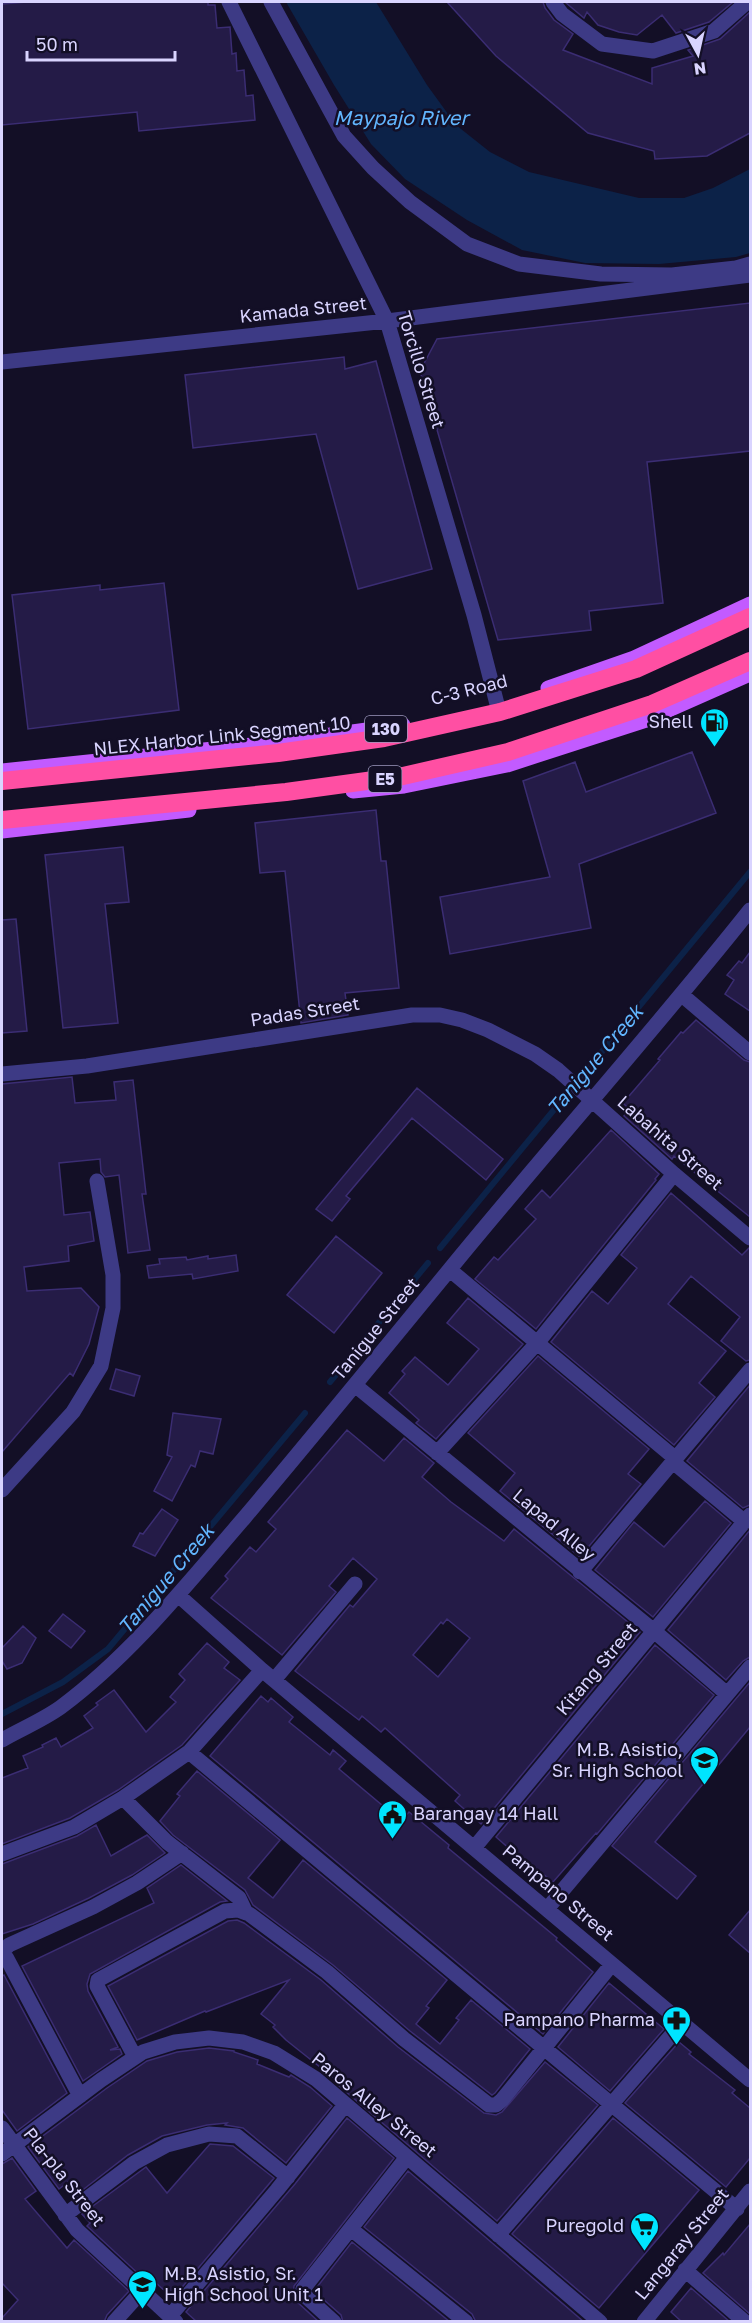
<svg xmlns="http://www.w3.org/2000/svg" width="752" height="2323" font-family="'Golos Text',sans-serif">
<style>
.water{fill:#0c2248}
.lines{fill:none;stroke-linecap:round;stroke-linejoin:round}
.stream{stroke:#0c2248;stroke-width:6}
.building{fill:#241b47;stroke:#3b2d73;stroke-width:1.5;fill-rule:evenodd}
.minor{stroke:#3d3a85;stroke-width:15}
.major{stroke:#c25bff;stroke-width:15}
.highway{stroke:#ff4fa3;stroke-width:18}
.labels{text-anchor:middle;stroke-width:5;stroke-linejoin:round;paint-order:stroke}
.shield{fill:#130f26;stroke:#9e99be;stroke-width:1.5}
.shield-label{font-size:16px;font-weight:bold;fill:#d9d4ff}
.street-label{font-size:18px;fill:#d9d4ff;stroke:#130f26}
.poi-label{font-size:18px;fill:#d9d4ff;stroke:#130f26;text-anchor:end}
.water-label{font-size:20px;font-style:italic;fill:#62b6ff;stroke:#130f26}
</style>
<rect width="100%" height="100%" fill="#130f26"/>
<path class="water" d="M286,2H376L427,85L456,125L490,152L529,172L639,198H684L713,188L750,169V253L736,257L659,264L585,263L522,250L467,220L405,179L371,144L334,85Z"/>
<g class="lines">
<path class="stream" d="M440,1248L750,872
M330,1382L428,1263
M2,1714L63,1682L108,1649L305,1413"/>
</g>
<path class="building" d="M27,2H208V5H215L217,28L230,27L232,54L236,53L237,71L244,70L246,96L253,95L255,120L139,131L137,112L2,125V4Z
M447,2H543L545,8L554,20L573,34L563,50L652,84V68L693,56L688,50L720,39L750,12V133L707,156L655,159L654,151L588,133L496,56Z
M565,2H733L709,22L676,33L662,15L637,35L619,32L598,25L587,12L584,18Z
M750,303V451L647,462L663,603L589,611L591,630L498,640L420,371L437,339Z
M344,357L345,369L376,361L432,569L358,589L316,434L193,448L185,375Z
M164,583L179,710L28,729L12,595L100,585V590Z
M692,752L716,813L579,864L591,928L450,954L440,897L550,877L523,781L575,762L586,792Z
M376,810L381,861H386L399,988L345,993L348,1015L301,1023L285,871L260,873L255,823Z
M123,847L129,902L105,904L118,1023L63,1028L45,855Z
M16,919L27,1031L2,1033V920Z
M750,952V1011L725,994L734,980L727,975L739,961L742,963Z
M696,1020L744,1060L750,1062V1217L674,1156L672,1159L624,1116L629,1109L623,1103L660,1060L658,1059L681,1032L683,1033Z
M72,1077L75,1103L116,1100L114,1082L133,1080L146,1194H142L150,1250L128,1253L119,1175L105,1177L101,1172L100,1159L59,1163L64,1215L90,1212L94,1241L68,1246L69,1261L24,1267L27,1291L81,1288L99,1307L89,1344L73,1376L70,1373L2,1452V1084Z
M417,1088L503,1159L486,1180L412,1118L346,1196L350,1199L332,1221L316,1209Z
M611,1130L659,1174L655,1179L656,1180L536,1329L475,1279L494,1257L498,1260L536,1219L525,1209L542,1190L550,1198Z
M671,1193L742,1255L750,1247V1360L746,1361L721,1341L740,1317L691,1276L668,1304L726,1351L699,1383L715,1397L674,1445L551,1342L592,1291L608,1304L637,1268L621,1255Z
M336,1236L382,1273L334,1333L287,1295Z
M236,1255L238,1271L193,1279L192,1274L149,1278L147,1266L160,1264L159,1259L186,1257L187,1260L208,1256V1259Z
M468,1298L523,1344L436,1439L416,1423L419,1420L389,1393L405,1374L402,1371L415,1357L448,1385L479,1349L447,1323Z
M538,1356L649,1449L628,1474L641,1484L580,1557L500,1491L515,1473L468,1433Z
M116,1369L140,1376L134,1396L110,1389Z
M750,1385V1505L743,1508L687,1461Z
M173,1413L221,1419L213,1454L200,1451L195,1467L191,1465L172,1501L154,1491L172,1457L167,1455Z
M347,1430L384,1461L404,1438L434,1463L422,1477L451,1502L504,1541L514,1529L640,1632L481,1824L455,1801L460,1795L385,1728L381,1732L362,1716L359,1720L295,1671L350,1605L353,1607L377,1579L353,1558L329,1586L336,1592L282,1655L211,1598L228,1579L225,1576L250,1547L256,1552L276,1529L268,1522ZM447,1619L470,1638L438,1677L413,1655L441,1622L443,1624Z
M705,1501L731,1523L653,1617L595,1570L634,1522L664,1547Z
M162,1509L178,1520L155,1556L133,1546L140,1533L143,1534Z
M750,1530V1657L743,1661L726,1680L668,1630Z
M63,1614L85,1631L71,1648L49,1631Z
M23,1626L36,1638L22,1663L7,1669L2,1661V1648Z
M207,1643L229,1662L224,1668L240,1680L182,1745L118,1790L70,1818L2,1844V1778L28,1768L23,1756L43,1747L42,1745L56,1738L61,1747L93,1728L84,1716L98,1705L96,1703L114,1690L146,1732L176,1702L170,1697L185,1680L179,1674Z
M655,1645L714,1695L597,1834L596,1833L553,1882L538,1870L536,1872L496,1837Z
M750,1682V1727L655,1842L696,1876L677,1899L612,1846Z
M261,1696L268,1702L271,1698L293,1717L289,1722L330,1755L333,1750L346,1761L339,1769L401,1821L409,1812L449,1845L448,1848L557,1938L556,1940L593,1972L543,2034L210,1756Z
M197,1771L280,1840L248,1878L273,1898L303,1860L447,1980L426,2006L429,2008L416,2024L440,2044L459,2020L456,2018L471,2000L530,2049L495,2093L492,2095L410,2031L333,1965L253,1905L245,1890L173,1835L160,1821L180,1796L177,1794Z
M96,1825L111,1856L147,1835L165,1853L132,1875L89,1898L33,1924L2,1934V1864L77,1836Z
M181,1865L227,1901L220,1902L90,1974L87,1984L88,1991L118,2047L110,2050L120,2049L122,2054L83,2081L22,1966L154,1903L147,1888Z
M750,1910V1953L729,1935Z
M237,1920L244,1923L321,1980L398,2047L484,2113L496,2115L502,2112L545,2062L598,2105L497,2221L338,2085L345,2087L286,2040L273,2027L275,2025L261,2014L289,1980L206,2012L205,2011L137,2040L108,1986L228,1921Z
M4,1975L67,2093L17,2131L2,2110V1976Z
M609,1983L664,2029L610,2091L558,2047Z
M679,2042L691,2052L689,2054L735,2090L732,2093L750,2108V2158L726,2187L625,2103Z
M209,2048L234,2051V2052L258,2060L257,2064L289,2077L291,2075L310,2087L332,2106L286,2163L243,2128L225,2125L227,2123L207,2125L162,2136L128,2155L80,2192L71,2180L59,2189L28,2147L107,2088L147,2061L177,2052Z
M347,2118L394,2158L294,2286L293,2295L295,2300L319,2322H197L186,2312L295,2184Z
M613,2118L699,2190L599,2308L512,2234Z
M210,2144L233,2146L274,2178L173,2298L148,2276L145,2280L87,2226L90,2223L82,2214L146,2167L167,2193Z
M12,2158L36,2191L25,2199L67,2248L74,2240L129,2291L107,2315L104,2322H2V2318L18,2300L2,2283V2164Z
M408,2171L491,2242L584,2322H476L472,2314L364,2227Z
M750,2224V2314L703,2273L723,2253L724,2255Z
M352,2242L450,2322H343L341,2315L314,2291Z
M691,2288L730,2322H682L671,2312Z"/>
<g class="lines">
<path class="minor" d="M229,2L387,321L474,615L497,704
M271,2L344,136L373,168L410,202L467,244L519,264L601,274L672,275L736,268L750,264
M553,2L562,14L602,44L653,51L714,31L747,2
M2,362L387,321L750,275
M682,995L750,1053
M2,1074L87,1066L412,1015H440L462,1020L488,1030L535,1054L558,1070L674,1174L750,1238
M450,1270L676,1459
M356,1386L654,1631L727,1694
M437,1453L538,1342L674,1174
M673,1462L745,1522
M2,1490L73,1412L101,1366L113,1308V1275L97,1181
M580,1572L750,1370
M178,1595L262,1670L750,2080
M274,1680L355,1584
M2,1740C21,1729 43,1720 61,1707C132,1654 187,1584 245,1517C314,1435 382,1352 450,1269C549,1148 653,1032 750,910
M189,1752L737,2209
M123,1798L167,1842L239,1898L246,1913
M474,1848L750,1515
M2,1854L74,1827L123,1798L189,1752L262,1670
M547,1909L750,1667
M135,2057L97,1986L98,1980L225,1911L238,1910L249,1914L280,1937L327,1972L404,2039L489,2105H496L502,2100L612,1964
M80,2096L5,1955V1949L9,1945L93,1907L137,1883L182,1853
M2,2128L77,2230L176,2322
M2,2154L101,2080L143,2052L175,2042L209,2038L243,2042L274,2053L316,2079L600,2322
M65,2215L134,2163L167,2145L209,2134L237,2136L288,2177
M351,2229L466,2322
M498,2235L682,2023
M685,2270L745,2322
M170,2316L277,2190L345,2105
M114,2322L142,2291
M334,2322L302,2293L303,2289L407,2157
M644,2322L750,2191"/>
<path class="major" d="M548,688L634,658L750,604
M2,771L280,742L403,725
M353,791L404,786L507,765L646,720L750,674
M2,831L189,810"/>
<path class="highway" d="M2,781L278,753L384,738L500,712L636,669L750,617
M2,820L286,792L403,776L508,752L652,704L750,661"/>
</g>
<defs>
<symbol id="fuel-pin" viewBox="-11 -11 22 30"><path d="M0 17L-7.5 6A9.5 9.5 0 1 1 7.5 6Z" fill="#00e5ff" stroke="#130f26"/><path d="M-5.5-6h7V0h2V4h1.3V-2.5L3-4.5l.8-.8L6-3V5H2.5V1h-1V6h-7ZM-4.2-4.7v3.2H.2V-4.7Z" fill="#111"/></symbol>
<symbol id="school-pin" viewBox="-11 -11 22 30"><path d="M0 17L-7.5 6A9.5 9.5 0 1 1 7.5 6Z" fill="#00e5ff" stroke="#130f26"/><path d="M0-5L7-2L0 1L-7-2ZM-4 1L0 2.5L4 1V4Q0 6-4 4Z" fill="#111"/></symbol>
<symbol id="civic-pin" viewBox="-11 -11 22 30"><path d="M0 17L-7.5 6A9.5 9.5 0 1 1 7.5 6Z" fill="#00e5ff" stroke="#130f26"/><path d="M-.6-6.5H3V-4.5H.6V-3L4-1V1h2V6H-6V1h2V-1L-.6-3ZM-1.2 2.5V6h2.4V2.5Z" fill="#111"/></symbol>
<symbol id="pharmacy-pin" viewBox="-11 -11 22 30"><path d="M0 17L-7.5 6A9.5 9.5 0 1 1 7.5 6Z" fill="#00e5ff" stroke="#130f26"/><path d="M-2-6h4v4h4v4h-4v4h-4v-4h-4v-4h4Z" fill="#111"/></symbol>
<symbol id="supermarket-pin" viewBox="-11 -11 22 30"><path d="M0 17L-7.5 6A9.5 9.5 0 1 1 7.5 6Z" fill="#00e5ff" stroke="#130f26"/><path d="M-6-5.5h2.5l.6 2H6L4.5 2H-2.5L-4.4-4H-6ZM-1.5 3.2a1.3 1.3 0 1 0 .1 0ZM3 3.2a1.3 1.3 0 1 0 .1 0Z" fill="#111"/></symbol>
</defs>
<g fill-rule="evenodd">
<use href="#fuel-pin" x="698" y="706" width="33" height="45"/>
<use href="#school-pin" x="688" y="1744" width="33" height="45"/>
<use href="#civic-pin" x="376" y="1798" width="33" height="45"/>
<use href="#pharmacy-pin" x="660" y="2004" width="33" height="45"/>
<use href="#supermarket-pin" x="628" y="2210" width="33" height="45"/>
<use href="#school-pin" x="126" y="2268" width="33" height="45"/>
</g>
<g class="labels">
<g class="shield">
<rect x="365" y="716" width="42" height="26" rx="4.5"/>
<rect x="368.5" y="766" width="33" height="26" rx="4.5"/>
</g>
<g class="shield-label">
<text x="386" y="735">130</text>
<text x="385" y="785">E5</text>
</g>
<g class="street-label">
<text transform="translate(303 310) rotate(-6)" y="6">Kamada Street</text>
<text transform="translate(421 370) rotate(73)" y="6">Torcillo Street</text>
<text transform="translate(469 690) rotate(-14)" y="6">C-3 Road</text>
<text transform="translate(222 736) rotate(-6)" y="6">NLEX Harbor Link Segment 10</text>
<text transform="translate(305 1012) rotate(-9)" y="6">Padas Street</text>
<text transform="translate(670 1143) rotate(41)" y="6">Labahita Street</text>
<text transform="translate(376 1329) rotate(-51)" y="6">Tanigue Street</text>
<text transform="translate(554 1525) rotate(40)" y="6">Lapad Alley</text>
<text transform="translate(597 1669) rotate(-50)" y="6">Kitang Street</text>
<text transform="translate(558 1893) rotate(40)" y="6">Pampano Street</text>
<text transform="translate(374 2105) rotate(39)" y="6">Paros Alley Street</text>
<text transform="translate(64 2177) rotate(52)" y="6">Pla-pla Street</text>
<text transform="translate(682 2244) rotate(-51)" y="6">Langaray Street</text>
</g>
<g class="poi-label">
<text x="693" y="728">Shell</text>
<text x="683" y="1756">M.B. Asistio,<tspan x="683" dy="21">Sr. High School</tspan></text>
<text x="413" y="1820" text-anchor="start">Barangay 14 Hall</text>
<text x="655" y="2026">Pampano Pharma</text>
<text x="624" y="2232">Puregold</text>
<text x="164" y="2280" text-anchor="start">M.B. Asistio, Sr.<tspan x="164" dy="21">High School Unit 1</tspan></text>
</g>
<g class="water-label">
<text x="401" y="125">Maypajo River</text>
<text transform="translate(595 1060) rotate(-50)" y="7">Tanigue Creek</text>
<text transform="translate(166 1579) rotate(-50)" y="7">Tanigue Creek</text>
</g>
</g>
<rect width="752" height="2323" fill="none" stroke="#d9d4ff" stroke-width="6"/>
<g transform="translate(698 54) rotate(172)" stroke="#130f26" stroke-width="4.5" paint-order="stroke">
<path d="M0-4.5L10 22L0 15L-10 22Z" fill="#d9d4ff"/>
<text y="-9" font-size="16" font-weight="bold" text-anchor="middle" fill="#d9d4ff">N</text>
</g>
<path d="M27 51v9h148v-9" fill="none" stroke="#d9d4ff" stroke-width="3"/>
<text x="36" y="51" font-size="18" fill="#d9d4ff" stroke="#130f26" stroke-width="4.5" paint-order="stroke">50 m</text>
</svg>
